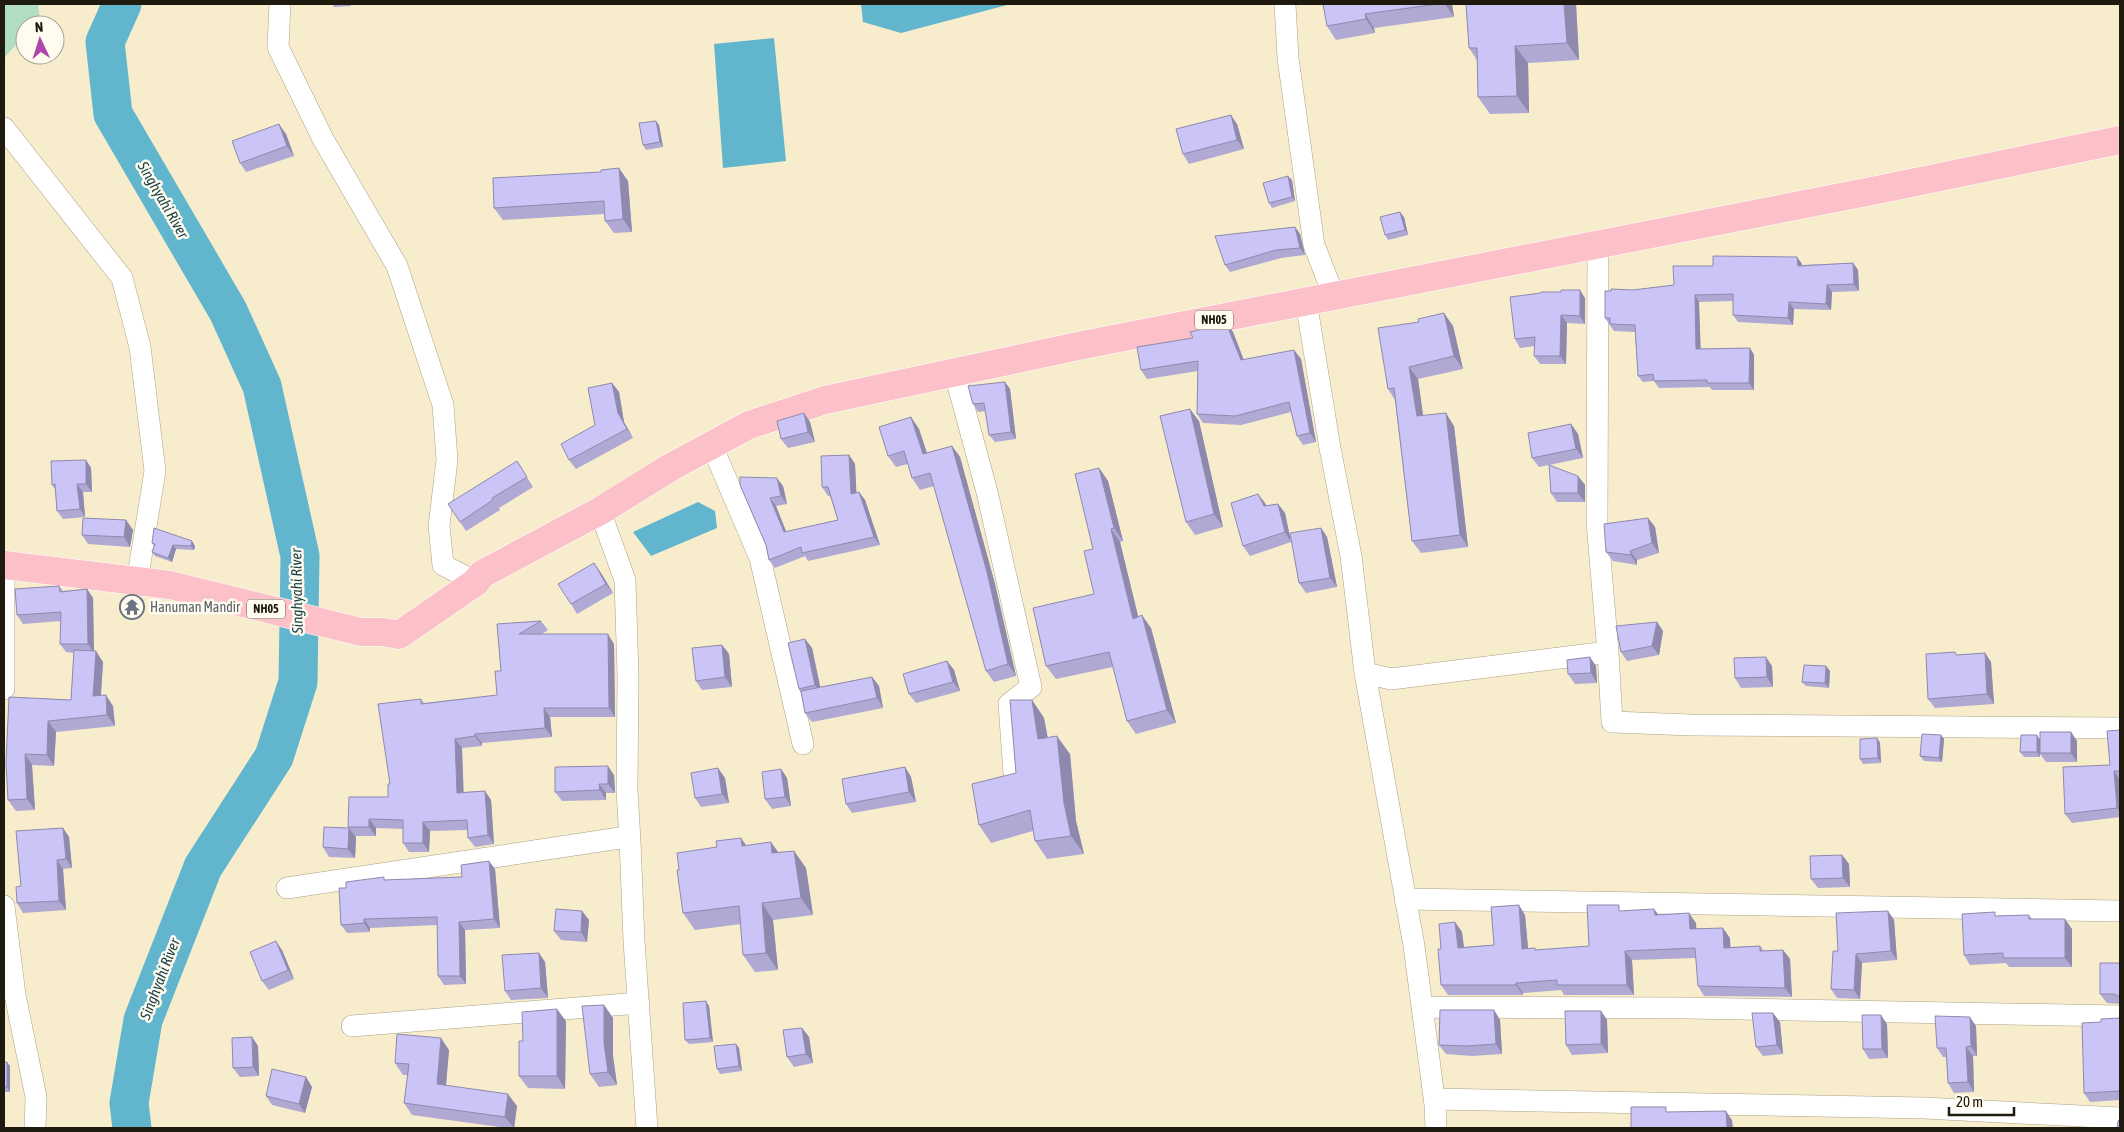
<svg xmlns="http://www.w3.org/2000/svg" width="2124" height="1132" font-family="'Asap Condensed',sans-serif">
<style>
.green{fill:#b1ddc0}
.water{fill:#61b6cd}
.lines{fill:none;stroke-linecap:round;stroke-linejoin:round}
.river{stroke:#61b6cd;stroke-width:39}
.street-casing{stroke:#aba283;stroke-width:22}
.primary-casing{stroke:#fff;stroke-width:29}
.street{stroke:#fff;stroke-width:21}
.primary{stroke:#fcc0c8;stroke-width:28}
.wall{fill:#afa9d4}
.shaded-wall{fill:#8e89ad}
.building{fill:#cbc4f7;stroke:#8e89ad}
.labels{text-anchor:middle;stroke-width:5;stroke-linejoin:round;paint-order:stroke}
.shield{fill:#fffbee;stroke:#625e51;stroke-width:1}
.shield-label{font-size:12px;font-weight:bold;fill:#1e1a0e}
.worship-label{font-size:14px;fill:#5b616d;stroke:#fffbee;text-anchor:start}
.water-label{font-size:15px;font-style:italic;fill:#1a424c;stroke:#fffbee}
</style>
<rect width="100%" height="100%" fill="#f7edcd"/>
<path class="green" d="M4,4H38L40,20L35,25H25V35L4,58Z"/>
<path class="water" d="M861,4H1011L901,33L863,22Z
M774,38L786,161L723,168L714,44Z
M698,502L715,511L717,528L651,556L633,532Z"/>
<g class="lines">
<path class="river" d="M122,4L105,42L113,114L228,311L262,386L300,556L298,682L274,757L203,867L143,1020L129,1103L132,1128"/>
<defs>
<path id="street" d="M280,4L278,47L323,139L397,266L443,405L447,460L439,526L443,565L476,582
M1285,4L1288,58L1314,245L1334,296
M4,128L122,278L140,347L155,471L137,582
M1598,245L1597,522L1608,652
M1306,301L1330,448L1351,556L1365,673L1414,946L1435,1105L1436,1128
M955,374L987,492L1031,687L1009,704L1014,773
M712,446L760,558L803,744
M600,511L625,580L628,675L627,790L630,841
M4,577V689
M1365,673L1391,679L1608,652L1612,722L1691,725L2120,728
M287,888L620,838L630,841L634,941L647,1128
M1405,899L2120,911
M4,906L15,995L36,1097L35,1128
M1422,1007L1687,1008L2120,1016
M352,1026L639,1003
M1434,1099L1924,1108L2120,1118"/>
<path id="primary" d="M4,565L170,585L361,632H383L399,635L476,582L482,574L600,511L671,467L749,425L825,400L1083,345L1872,191L2120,140"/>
</defs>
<use href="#street" class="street-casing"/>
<use href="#primary" class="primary-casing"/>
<use href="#street" class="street"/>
<use href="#primary" class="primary"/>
</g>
<path class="wall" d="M332,4H351V6L334,7Z
M1323,4H1452L1454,17L1374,28L1375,33L1336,40L1327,26Z
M1576,4L1579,60L1528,63L1529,113L1490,114L1478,97L1477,60L1469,48Z
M1237,124L1244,149L1189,164L1183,154Z
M659,125L663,147L646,150L643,145Z
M286,134L294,156L246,172L240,163Z
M1292,180L1295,201L1272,208L1269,203Z
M628,181L632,232L614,233L605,221V214L503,220L494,208Z
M1404,217L1408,235L1388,240L1385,235Z
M1295,227L1300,234L1305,255L1281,258L1230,272L1225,265Z
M1797,257L1802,264V265L1853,263L1858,270L1859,291L1832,292L1831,310L1794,309L1793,325L1738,322L1733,315V301L1699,302L1700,349L1750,348L1754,355V390H1712L1710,387L1659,388L1654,381L1643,382L1638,376L1635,332L1614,331L1605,318L1633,290L1674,285L1713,266Z
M1541,293L1585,298V324L1567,323L1566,364H1540L1534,356L1535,346L1520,348L1515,339Z
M1419,322L1453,326L1463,369L1418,379L1423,416L1454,426L1468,547L1421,553L1412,541L1395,400L1388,389Z
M1226,323L1233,332L1244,360L1294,350L1301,359L1316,442L1303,445L1297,436L1291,412L1241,425L1203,423L1197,414L1198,371L1147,379L1141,370L1193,338Z
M1005,382L1010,389L1016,439L995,442L989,435L986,411L978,412L973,404Z
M612,383L619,392L624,422L633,438L576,469L569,460L595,425Z
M804,413L810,422L815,442L788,448L781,439Z
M911,417L919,429L927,453L952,446L960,457L995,584L1016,676L994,682L986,671L934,486L920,490L912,478L908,464L896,467L888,456Z
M1199,421L1223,527L1195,535L1186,522Z
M1571,424L1578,434L1583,458L1539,467L1532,458Z
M849,455L855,464L856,493L859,492L865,500L880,545L808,561L805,556L775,568L769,560L766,545L740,485L783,486L787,504L776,506L786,532L838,520L830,496H828L822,487Z
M86,460L91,468L92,492H83L85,517L63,519L57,511L55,489L52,485Z
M517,461L533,487L499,508L500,510L466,531L460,522Z
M1099,468L1108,481L1123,541L1120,542L1138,617L1151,628L1176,723L1136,734L1127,721L1113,667L1056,679L1046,666L1094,594L1093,549Z
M1578,476L1585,485V502H1557L1551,493Z
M1265,503L1266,506L1278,504L1285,513L1291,542L1250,556L1243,546Z
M1648,518L1655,527L1659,553L1637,560V565L1613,561L1606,552Z
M126,520L133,530L130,547L88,544L82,535Z
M1321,528L1327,537L1337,587L1306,593L1299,583Z
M152,543L195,546L194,550L176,549L172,562L155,556L152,552L154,546Z
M601,573L613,593L577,614L571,604Z
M59,586L63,591L87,589L93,598L94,651L103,662L101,696L113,706L115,726L56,732L54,766L32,765L35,810L16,811L8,800L9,697L71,700L74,653L66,652L60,644L61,621L23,624L17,615Z
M541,621L548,630L542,634L614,644L615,717H550L552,737L482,743V746L462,748L463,792L485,791L491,800L494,844L475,847L468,838V830L430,831L429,852H409L403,843V829L376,828V836H355L356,837L355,858L329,857L323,847L349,828L348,827L388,797L390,784L421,699L424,703L497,695L501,671L497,624Z
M1657,622L1663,631L1659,655L1627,661L1621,652Z
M805,639L812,648L820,687L872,677L879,686L883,708L812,722L805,713L801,693L799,689Z
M722,645L729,654L732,687L702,690L696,681Z
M1985,653L1991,662L1994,704L1935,708L1928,699L1957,655Z
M947,661L954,670L960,691L916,703L909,694Z
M1596,666L1597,683L1575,684L1568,674Z
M1772,666L1773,687L1741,688L1735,678Z
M1826,666L1830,671L1829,688L1806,686L1802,682Z
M1032,700L1044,718L1048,738L1070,754L1076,821L1084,854L1047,859L1035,841L1033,831L991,843L979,825L1016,773Z
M2120,730V817L2072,823L2065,814L2110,765Z
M2071,732L2077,741V762H2046L2040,754V757H2024L2020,752L2040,739Z
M1941,735L1944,739L1942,762L1924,761L1920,756Z
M1877,738L1880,743L1881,763L1863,764L1860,759Z
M905,767L911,777L916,802L852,813L846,804Z
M781,769L787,778L791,806L772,809L765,799Z
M614,775L615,793H606V800L562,801L555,792Z
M725,778L729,803L701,807L695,798Z
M63,828L69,837L72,868L63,869L66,910L23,913L17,903L21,886Z
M746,845L778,853L794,851L806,868L813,915L773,920L778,970L755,972L743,955L741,924L695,930L683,913L679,870Z
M1842,855L1849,864L1850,887L1818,888L1811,879Z
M495,869L500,928L465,930L466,984L444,985L438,976L437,925L370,928V932L347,933L341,925L346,888L386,880L462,877Z
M582,911L589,920L587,942L561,940L554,931Z
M1622,911L1658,915L1696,923V929L1730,938V947L1760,946L1764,951L1783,950L1790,959L1792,997L1704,996L1698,986L1696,958L1632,960L1634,995H1564L1561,990L1523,993V995H1448L1441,985V949L1455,922L1462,932L1464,947L1494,945L1525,915L1528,948L1537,950L1589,946Z
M1888,911L1894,920L1897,960L1862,963L1860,999L1837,998L1831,989L1838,951Z
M2029,915L2032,919L2072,929V967H2009L2006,963L1970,965L1964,955L1998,916Z
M282,950L294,979L269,990L262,981Z
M539,953L545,962L548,998L511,1000L505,991Z
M2120,963V1004L2107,1003L2100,994Z
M604,1005L613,1018V1056L617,1085L599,1087L590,1074Z
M709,1006L713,1042L689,1044L685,1040Z
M1494,1010L1500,1020L1502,1054L1472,1056L1446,1054L1439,1045Z
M1601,1011L1607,1020L1608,1053L1572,1055L1566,1045Z
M2120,1018V1100L2090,1102L2084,1093L2101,1022Z
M566,1021L565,1089L528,1088L519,1076L523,1041Z
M1780,1022L1783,1054L1763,1056L1756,1047Z
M1887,1024L1888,1058L1869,1059L1863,1049Z
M1976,1026L1977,1056H1973L1974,1092L1954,1093L1948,1083L1947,1057H1943L1937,1048Z
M802,1028L809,1037L813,1063L794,1067L787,1057Z
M252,1037L258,1046L259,1076L240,1077L233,1068Z
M739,1048L742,1071L720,1074L717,1069Z
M449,1050L446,1085L517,1106L514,1128H507L412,1115L404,1103L408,1075H403L395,1063Z
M4,1062L10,1066V1092H4Z
M306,1077L312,1087L305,1113L272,1105L266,1096Z"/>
<path class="shaded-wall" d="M1445,4H1452L1454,17Z
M1564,4H1576L1579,60L1567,43Z
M1365,14L1374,28L1375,33L1366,19Z
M1515,46L1528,63L1529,113L1517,96Z
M1231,115L1237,124L1244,149L1237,140Z
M656,121L659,125L663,147L660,142Z
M279,124L286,134L294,156L287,146Z
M619,168L628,181L632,232L623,219Z
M1288,176L1292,180L1295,201L1292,197Z
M1400,212L1404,217L1408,235L1405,230Z
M1295,227L1300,234L1305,255L1300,248Z
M1797,257L1802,264V273L1798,266Z
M1853,263L1858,270L1859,291L1854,284Z
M1827,285L1832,292L1831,310L1826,304Z
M1580,290L1585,298V324L1580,316Z
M1695,295L1699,302L1701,356L1696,349Z
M1789,302L1794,309L1793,325L1788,318Z
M1444,313L1453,326L1463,369L1454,356Z
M1561,315L1567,323L1566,364L1560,356Z
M1226,323L1233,332L1247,369L1241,360Z
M1750,348L1754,355V390L1749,383Z
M1294,350L1301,359L1316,442L1310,433Z
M1409,367L1418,379L1425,429L1417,416Z
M1005,382L1010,389L1016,439L1011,432Z
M612,383L619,392L624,422L633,438L627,429L618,413Z
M1190,409L1199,421L1223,527L1214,514Z
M804,413L810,422L815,442L808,432Z
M1446,413L1454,426L1468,547L1460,535Z
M911,417L919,429L931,466L923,454Z
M1571,424L1578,434L1583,458L1576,449Z
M952,446L960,457L995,584L1016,676L1008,664Z
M849,455L855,464L857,503L851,494Z
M86,460L91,468L92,492L86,484Z
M1099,468L1108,481L1123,541L1114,528Z
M1578,476L1585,485V502L1578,493Z
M777,478L783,486L787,504L781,496Z
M77,484L83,492L85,517L80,509Z
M859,492L865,500L880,545L874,537Z
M1258,494L1265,503L1271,516L1264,506Z
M770,498L776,506L790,541L784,532Z
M1278,504L1285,513L1291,542L1285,532Z
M1648,518L1655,527L1659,553L1652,543Z
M126,520L133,530L130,547L124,537Z
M1321,528L1327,537L1337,587L1330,578Z
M1111,529L1120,542L1142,632L1133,619Z
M192,541L195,546L194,550L191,546Z
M173,545L176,549L172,562L168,558Z
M1630,551L1637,560V565L1631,555Z
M594,563L601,573L613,593L606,584Z
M87,589L93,598L94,653L88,644Z
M1142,615L1151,628L1176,723L1167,710Z
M1657,622L1663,631L1659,655L1652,646Z
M608,634L614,644L615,717L609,708Z
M805,639L812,648L822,695L815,685Z
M722,645L729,654L732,687L725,677Z
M96,651L103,662L100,707L93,696Z
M1985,653L1991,662L1994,704L1987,694Z
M1590,657L1596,666L1597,683L1591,673Z
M1766,657L1772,666L1773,687L1767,677Z
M947,661L954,670L960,691L953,682Z
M1826,666L1830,671L1829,688L1825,683Z
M872,677L879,686L883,708L877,698Z
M106,695L113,706L115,726L107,715Z
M1032,700L1044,718L1051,757L1038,739Z
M544,708L550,717L552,737L545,728Z
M48,721L56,732L54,766L47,755Z
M2071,732L2077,741V762L2071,753Z
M475,734L482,743V746L475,736Z
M1941,735L1944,739L1942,762L1939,758Z
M2037,735L2040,740V757L2037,752Z
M1057,736L1070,754L1076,821L1084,854L1071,836L1064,803Z
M1877,738L1880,743L1881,763L1878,758Z
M455,739L462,748L464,802L457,793Z
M25,754L32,765L35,810L27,799Z
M608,766L614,775L615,793L608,784Z
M905,767L911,777L916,802L909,792Z
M718,768L725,778L729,803L722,794Z
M781,769L787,778L791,806L785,797Z
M2114,771L2120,780V813L2117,808Z
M599,784L606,793V800L600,790Z
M485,791L491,800L494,844L488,835Z
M369,819L376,828V836L369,827Z
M423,822L430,831L429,852L423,843Z
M63,828L69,837L72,868L66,859Z
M349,828L356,837L355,858L348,849Z
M741,838L753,855L742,846Z
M771,842L783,859L772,853Z
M794,851L806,868L813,915L801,898Z
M1842,855L1849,864L1850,887L1843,878Z
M57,860L63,869L66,910L59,901Z
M489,861L495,869L500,928L494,919Z
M762,903L773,920L778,970L766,953Z
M1519,905L1525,915L1529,959L1522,949Z
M1654,909L1661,918L1655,915Z
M582,911L589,920L587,942L581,932Z
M1888,911L1894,920L1897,960L1891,951Z
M1689,913L1696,923L1697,939L1690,929Z
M364,919L370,928V932L364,923Z
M2065,919L2072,929V967L2065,958Z
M459,922L465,930L466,984L460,976Z
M1455,922L1462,932L1465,958L1458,948Z
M1723,928L1730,938L1731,958L1724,948Z
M276,941L282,950L294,979L288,970Z
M1783,950L1790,959L1792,997L1785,988Z
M1625,951L1632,960L1634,995L1627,985Z
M539,953L545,962L548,998L541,988Z
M1856,954L1862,963L1860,999L1854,990Z
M1516,983L1523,993V995L1516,985Z
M706,1001L709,1006L713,1042L710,1038Z
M604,1005L613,1018V1056L617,1085L608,1072L604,1043Z
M557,1009L566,1021L565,1089L557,1076Z
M1494,1010L1500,1020L1502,1054L1496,1044Z
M1601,1011L1607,1020L1608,1053L1601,1044Z
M1773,1013L1780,1022L1783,1054L1777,1045Z
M1881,1015L1887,1024L1888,1058L1882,1049Z
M1970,1017L1976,1026L1977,1056L1971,1046Z
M802,1028L809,1037L813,1063L806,1054Z
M252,1037L258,1046L259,1076L253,1067Z
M441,1038L449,1050L445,1096L437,1084Z
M736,1044L739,1048L742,1071L739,1066Z
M1966,1047L1973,1056L1974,1092L1968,1082Z
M7,1062L10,1066V1092L7,1087Z
M306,1077L312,1087L305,1113L299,1104Z
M508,1094L517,1106L514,1128L505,1117Z
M1726,1111L1732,1120L1733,1128H1727Z"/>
<path class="building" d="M1323,4H1438L1365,14L1366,19L1327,26Z
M1466,4H1564L1567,43L1515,46L1517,96L1478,97L1477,48H1469Z
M1231,115L1237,140L1183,154L1176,129Z
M656,121L660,142L643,145L639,123Z
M279,124L287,146L240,163L232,141Z
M619,168L623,219L605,221L604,201L494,208L493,178L601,172V170Z
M1288,176L1292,197L1269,203L1263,183Z
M1400,212L1405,230L1385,235L1380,217Z
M1295,227L1300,248L1276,250L1225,265L1215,236Z
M1713,256L1797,257L1798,266L1853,263L1854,284L1827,285L1826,304L1789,302L1788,318L1733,315V294L1695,295L1696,349L1750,348L1749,383H1707V380L1654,381L1653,374L1638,376L1635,325L1610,324V318H1605V291H1611V289L1633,290L1674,285L1673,266H1713Z
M1561,290H1580V316L1561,315L1560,356H1534L1535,337L1515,339L1510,297L1541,293V292H1561Z
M1444,313L1454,356L1409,367L1417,416L1446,413L1460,535L1412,541L1394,388L1388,389L1378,328L1419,322L1418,319Z
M1226,323L1241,360L1294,350L1310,433L1297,436L1289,402L1235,416L1197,414L1198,361L1141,370L1137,347L1193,338L1190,332Z
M1005,382L1011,432L989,435L984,403L973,404L968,386Z
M612,383L618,413L627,429L569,460L561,444L595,425L588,388Z
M1190,409L1214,514L1186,522L1160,416Z
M804,413L808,432L781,439L777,421Z
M911,417L923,454L952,446L987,572L1008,664L986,671L930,473L912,478L904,451L888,456L879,427Z
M1571,424L1576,449L1532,458L1528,433Z
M849,455L851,494L859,492L874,537L802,553L801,547L769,560L766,545L740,485V477L777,478L781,496L770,498L784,532L838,520L828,487H822L821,456Z
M86,460V484H77L80,509L57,511L55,484L52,485L51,461Z
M517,461L527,477L492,498L493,500L460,522L448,504Z
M1549,465L1578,476V493H1551Z
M1099,468L1114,528L1111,529L1133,619L1142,615L1167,710L1127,721L1109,652L1046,666L1033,608L1094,594L1084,551L1093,549L1075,474Z
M1258,494L1264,506L1278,504L1285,532L1243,546L1231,503Z
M83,518L126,520L124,537L82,535Z
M1648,518L1652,543L1630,551L1631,555L1606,552L1604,524Z
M154,528L192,541L191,546L173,545L168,558L152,552L155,544L152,543Z
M1321,528L1330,578L1299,583L1290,533Z
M594,563L606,584L571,604L558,584Z
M59,586L60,592L87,589L88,644H60L61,612L17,615L15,589Z
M541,621L519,634H608L609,708H544L545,728L475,734V736L455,739L457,793L485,791L488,835L468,838L467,820L423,822V843H403V820L369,819V827H348L349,797H388V784H390L378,704L421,699V704L497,695L495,671H501L497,624Z
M1657,622L1652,646L1621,652L1616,626Z
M805,639L815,685L799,689L788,643Z
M722,645L725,677L696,681L692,648Z
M74,650L96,651L93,696L106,695L107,715L48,721L47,755L25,754L27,799L8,800L6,763L9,697L71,700Z
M1955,652L1956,655L1985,653L1987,694L1928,699L1926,654Z
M1590,657L1591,673L1568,674L1567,660Z
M1766,657L1767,677L1735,678L1734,658Z
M947,661L953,682L909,694L903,674Z
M1804,665L1826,666L1825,683L1802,682Z
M872,677L877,698L805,713L801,691Z
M1010,700H1032L1038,739L1057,736L1064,803L1071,836L1035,841L1030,810L979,825L972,784L1016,773Z
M2120,730V771H2114L2117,808L2065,814L2063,767L2110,765L2107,731Z
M2040,732H2071V753H2040Z
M1922,734L1941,735L1939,758L1920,756Z
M2021,735H2037V752H2020Z
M1877,738L1878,758L1860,759V739Z
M608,766V784H599L600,790L555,792V767Z
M905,767L909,792L846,804L842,779Z
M718,768L722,794L695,798L691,773Z
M781,769L785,797L765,799L762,772Z
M324,827L349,828L348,849L323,847Z
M63,828L66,859L57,860L59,901L17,903L16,887L21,886L16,831Z
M741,838L742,846L771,842L772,853L794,851L801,898L762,903L766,953L743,955L739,906L683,913L677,870H679L677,853L717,847L716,841Z
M1842,855L1843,878L1811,879L1810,856Z
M489,861L494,919L459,922L460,976H438L437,917L364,919V923L341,925L339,888H346V882L384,877V880L462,877L461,865Z
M1519,905L1522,949L1535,948V950L1589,946L1587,905H1619V911L1654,909L1655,915L1689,913L1690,929L1723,928L1724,948L1760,946V951L1783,950L1785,988L1698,986L1695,948L1625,951L1627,985H1557V980L1516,983V985H1441L1438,949H1441L1439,924L1455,922L1458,948L1494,945L1491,907Z
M556,909L582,911L581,932L554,931Z
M1888,911L1891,951L1856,954L1854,990L1831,989L1833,951H1838L1836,913Z
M1995,912V916L2029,915V919H2065V958H2003V953L1964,955L1962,914Z
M276,941L288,970L262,981L250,952Z
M539,953L541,988L505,991L502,955Z
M2100,963H2120V997L2114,994H2100Z
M706,1001L710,1038L685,1040L683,1003Z
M604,1005V1043L608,1072L590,1074L582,1006Z
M557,1009V1076H519V1041H523L522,1012Z
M1440,1010H1494L1496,1044L1466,1046L1439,1045Z
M1565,1011H1601V1044L1566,1045Z
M1752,1013H1773L1777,1045L1756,1047Z
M1862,1015H1881L1882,1049H1863Z
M1935,1016L1970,1017L1971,1046L1966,1047L1968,1082L1948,1083L1946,1048H1937Z
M2120,1018V1091L2084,1093L2082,1023L2101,1022V1019Z
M802,1028L806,1054L787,1057L783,1030Z
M397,1034L441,1038L437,1084L508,1094L505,1117L404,1103L409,1064L395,1063Z
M252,1037L253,1067L233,1068L232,1038Z
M736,1044L739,1066L717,1069L714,1046Z
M4,1062H7V1087H4Z
M272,1069L306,1077L299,1104L266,1096Z
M1631,1107H1666V1112L1726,1111L1727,1128H1631Z
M2120,1119V1128H2117L2118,1121Z"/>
<defs>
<symbol id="temple-ring" viewBox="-11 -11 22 22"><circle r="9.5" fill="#fffbee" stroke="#6b7280" stroke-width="1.5"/><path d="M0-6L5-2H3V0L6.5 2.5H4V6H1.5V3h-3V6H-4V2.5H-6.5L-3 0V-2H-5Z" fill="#6b7280"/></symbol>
</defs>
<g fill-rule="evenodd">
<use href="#temple-ring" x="118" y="593" width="28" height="28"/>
</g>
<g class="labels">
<g class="shield">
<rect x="1195" y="310.5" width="38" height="19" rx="4"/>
<rect x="247" y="599.5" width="38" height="19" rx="4"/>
</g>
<g class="shield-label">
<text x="1214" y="324">NH05</text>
<text x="266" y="613">NH05</text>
</g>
<g class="worship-label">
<text x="150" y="612">Hanuman Mandir</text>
</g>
<g class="water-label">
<text transform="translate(163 200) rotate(60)" y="5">Singhyahi River</text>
<text transform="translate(297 591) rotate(-91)" y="5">Singhyahi River</text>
<text transform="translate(160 979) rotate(-69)" y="5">Singhyahi River</text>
</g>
</g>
<rect width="2124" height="1132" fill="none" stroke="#1e1a0e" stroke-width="10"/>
<g transform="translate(40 40) rotate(356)"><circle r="24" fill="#fffbee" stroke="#a5a194"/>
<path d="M0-4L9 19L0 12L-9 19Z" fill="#ae47ab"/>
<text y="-8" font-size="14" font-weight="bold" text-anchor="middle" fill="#1e1a0e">N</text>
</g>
<path d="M1949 1107v8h65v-8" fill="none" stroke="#1e1a0e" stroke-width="2.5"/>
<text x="1956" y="1107" font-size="15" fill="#1e1a0e" stroke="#fffbee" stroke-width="4" paint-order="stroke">20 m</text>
</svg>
